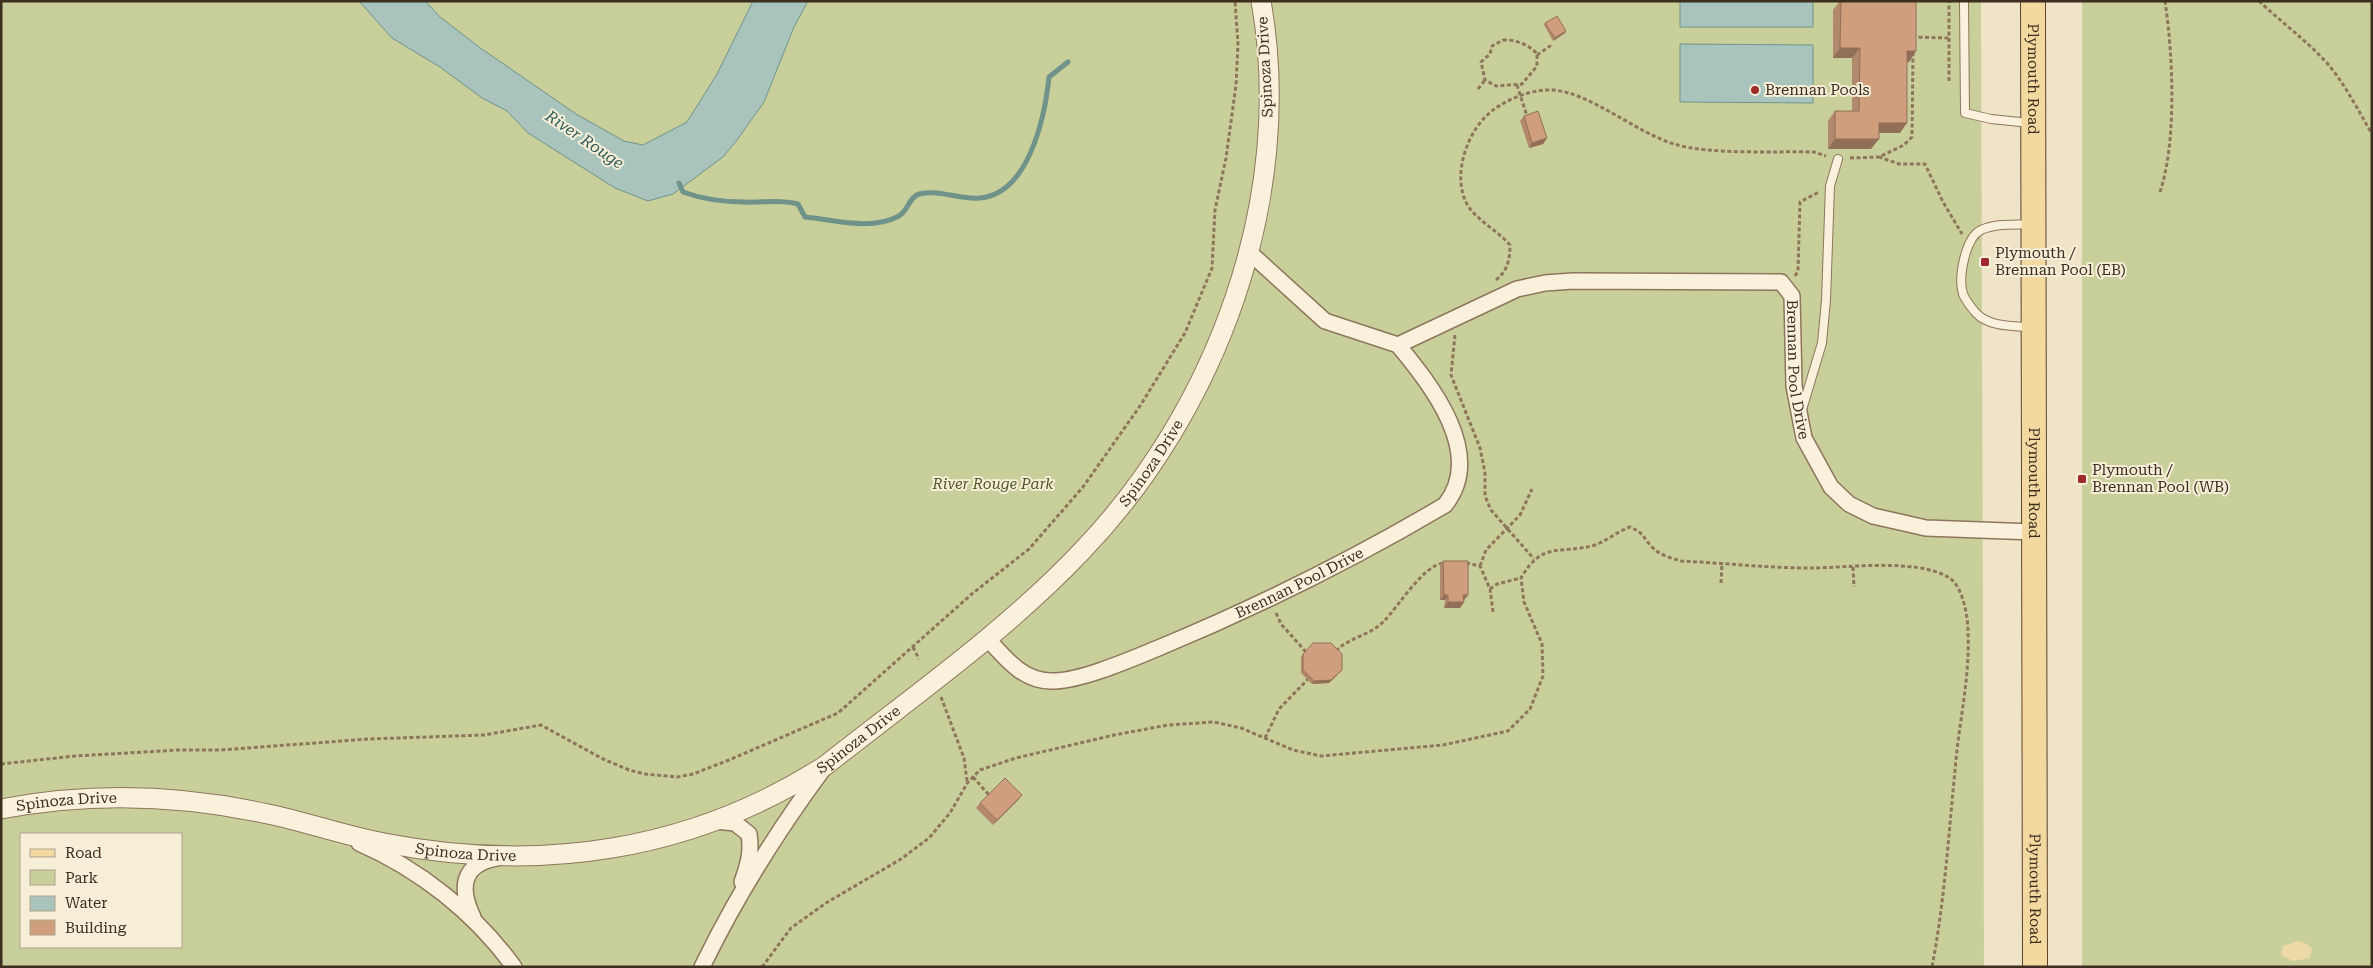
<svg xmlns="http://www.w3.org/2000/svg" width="2373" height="968" font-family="'Roboto Serif',serif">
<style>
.green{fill:#c9cf9b;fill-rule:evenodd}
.sand{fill:#ecd9a5}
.water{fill:#a9c4bc;stroke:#6f938a}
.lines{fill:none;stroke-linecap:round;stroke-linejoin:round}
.stream{stroke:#6f938a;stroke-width:5}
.service-casing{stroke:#8d765c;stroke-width:10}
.minor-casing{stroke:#8d765c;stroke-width:18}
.tertiary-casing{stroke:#8d765c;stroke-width:21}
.primary-casing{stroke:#5b4430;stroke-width:26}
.path{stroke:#8d765c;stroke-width:3;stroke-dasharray:4 2.5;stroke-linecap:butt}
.service{stroke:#faf1dc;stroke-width:8}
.minor{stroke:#faf1dc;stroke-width:15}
.tertiary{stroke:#faf1dc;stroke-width:19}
.primary{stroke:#f3d9a0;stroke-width:24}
.wall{fill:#b2896c}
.shaded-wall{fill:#916f58}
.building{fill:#cf9f7d;stroke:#916f58}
.poi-dot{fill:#9e2a2b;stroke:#f7eed8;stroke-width:2}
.labels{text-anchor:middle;stroke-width:4;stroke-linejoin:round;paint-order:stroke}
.street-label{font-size:15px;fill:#3d2e20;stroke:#f7eed8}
.poi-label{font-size:15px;fill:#3d2e20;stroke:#f7eed8;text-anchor:start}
.park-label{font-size:15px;font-style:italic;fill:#4d5a26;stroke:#f7eed8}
.water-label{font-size:16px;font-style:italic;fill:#2f5d5a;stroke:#f7eed8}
</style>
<rect width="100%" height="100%" fill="#f0e4c8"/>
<path class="green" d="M1,1H1981L1984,967H1ZM21,834H181V947H21Z
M2082,1H2372V967H2082Z"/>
<path class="sand" d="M2297,941L2305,943L2312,948L2310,958L2293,961L2281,955L2283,946Z"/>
<path class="water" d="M359,1H425L440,17L479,47L576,114L624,141L643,145L687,122L717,74L753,1H808L794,27L764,102L737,140L723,157L673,194L648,201L615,188L528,133L507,111L482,98L440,67L392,38Z
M1680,1H1813V27H1680Z
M1680,44L1813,45V103L1680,102Z"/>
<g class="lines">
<path class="stream" d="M679,183L683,192C702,199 723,202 744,202C763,203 779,199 798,204L805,217C835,220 871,231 899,216C908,211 909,197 919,194C940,189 960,200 980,198C1029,194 1045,116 1049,77L1068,62"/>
<defs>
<path id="service" d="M1964,1L1965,113L1991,119L2030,123
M2030,327C2013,326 1989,327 1976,313C1972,309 1965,299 1963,294C1958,278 1965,238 1981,230C1996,223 2015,225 2031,224
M1801,413L1822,343L1826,300L1830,186L1838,159"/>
<g id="minor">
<path d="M1249,252L1325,321L1398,345"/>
<path id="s1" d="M987,638C1006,659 1024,683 1055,681C1083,680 1129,660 1156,649C1255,608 1352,560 1445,505C1486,454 1431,385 1398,345L1517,289L1545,283L1573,281L1781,282L1792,296L1794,386L1804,438L1831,487L1849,504L1873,516L1926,528L2034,532"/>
<path d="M716,821L735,823L749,834C752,852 748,865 742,882"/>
<path d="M359,843C419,869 475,913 514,967"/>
<path d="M473,917C459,888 462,864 497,858"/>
<path d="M702,967C736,897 778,830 824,768"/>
</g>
<g id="tertiary">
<path id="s2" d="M1,809C89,792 181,795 268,814C307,822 345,836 384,843C540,873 691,852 826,765C912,697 1005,632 1081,552C1217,411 1296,197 1261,1"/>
</g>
<g id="primary">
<path id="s3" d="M2033,1L2035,967"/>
</g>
</defs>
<use href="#service" class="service-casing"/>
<use href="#minor" class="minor-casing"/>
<use href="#tertiary" class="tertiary-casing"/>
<use href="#primary" class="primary-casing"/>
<path class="path" d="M2259,1C2281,22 2306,40 2327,63C2345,84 2358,110 2372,134
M1912,37L1949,38
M1503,40C1514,39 1530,45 1537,54V66L1522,84L1496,86L1485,80L1481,62L1490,54L1492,46Z
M1913,52L1912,137L1904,145L1879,157L1899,164H1925L1943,202L1962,234
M1537,55L1553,44
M1949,81V1
M1517,85L1527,116
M1478,89L1485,80
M1850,158L1879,157
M2160,192C2177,141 2173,55 2165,1
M1795,276L1798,271L1800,202L1819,192
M1496,280C1508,270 1510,259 1510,245C1498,231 1478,221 1468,206C1450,176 1468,126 1496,108C1512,97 1534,89 1553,90C1591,93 1635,132 1674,144C1710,155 1774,151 1814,152L1826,156
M1455,335L1451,375L1480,448L1485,473V496L1491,510L1534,559
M1466,563L1480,566L1490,589L1493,612
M1480,566L1486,550L1520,515L1532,489
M1853,567L1854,587
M1721,583L1722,563
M1490,589L1497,584L1521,578
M1276,613L1281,624L1306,652
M913,647L919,659
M1336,651C1349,637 1370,636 1384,621C1398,607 1424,564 1444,563
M941,697L964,758L967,781
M1265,738L1279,709L1308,679
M1,764L75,756L178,750H220L369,739L484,735L541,725L603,759L629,770L645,774L677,777L693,774L729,760L838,713L973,593L1029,549L1083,487L1140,406L1185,333L1212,268L1215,210L1226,158L1236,85L1238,44L1235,1
M973,777L989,795
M762,967L791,928L826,903L901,859L929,838L950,813L968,782L980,770L1016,758L1114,735L1168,725L1214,722L1241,728L1293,750L1321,756L1443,745L1508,731L1530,709L1543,676L1542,644L1524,602L1521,578C1543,540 1560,555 1595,545C1605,542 1618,531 1630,527C1644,533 1642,536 1651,546C1659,555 1671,558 1681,561C1724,563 1767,568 1810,568C1848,568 1914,558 1948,577C1963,585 1968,617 1968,632C1970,676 1960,717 1956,760C1949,829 1945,899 1932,967"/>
<use href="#service" class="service"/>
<use href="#minor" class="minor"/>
<use href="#tertiary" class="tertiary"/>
<use href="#primary" class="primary"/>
</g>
<path class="wall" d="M1840,1H1916V51L1909,62H1907L1900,133H1879L1871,149H1828V121L1835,111H1852V58H1833V10Z
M1545,23L1565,33L1553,41L1544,25Z
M1524,116L1547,138L1543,144L1529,148L1520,121Z
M1443,561L1468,595L1464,600V602L1460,608H1444L1445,600H1440V566Z
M1303,654L1342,670L1329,683L1312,684L1301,673V657Z
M1022,795L1018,800L993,825L976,808L980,803Z"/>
<path class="shaded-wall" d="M1566,31L1565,33L1553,41L1555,38Z
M1840,48H1860L1852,58H1833Z
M1907,51H1916L1909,62H1900Z
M1879,123H1907L1900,133H1871Z
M1547,138L1543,144L1529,148L1532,143Z
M1835,139H1879L1871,149H1828Z
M1444,595H1448L1445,600H1440Z
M1463,595H1468L1464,600H1460Z
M1448,602H1464L1460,608H1444Z
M1342,670L1329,683L1312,684L1314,681Z
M1022,795L1018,800L993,825L997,820Z"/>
<path class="building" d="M1841,1H1916V51H1907V123H1879V139H1835V111H1859L1860,48H1840Z
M1557,16L1566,31L1555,38L1545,23Z
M1538,111L1547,138L1532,143L1524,116Z
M1443,561H1468V595H1463L1464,602H1448V595H1444Z
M1313,643H1331L1342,654V670L1331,680L1314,681L1303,670V654Z
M1005,778L1022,795L997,820L980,803Z"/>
<g class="poi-dot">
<circle cx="1755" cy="90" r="5"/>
<rect x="1980" y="257" width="10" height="10" rx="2.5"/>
<rect x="2077" y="474" width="10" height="10" rx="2.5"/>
</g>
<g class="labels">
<g class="street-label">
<text transform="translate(1265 67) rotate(-93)" y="5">Spinoza Drive</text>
<text dy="5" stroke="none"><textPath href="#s3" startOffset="78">Plymouth Road</textPath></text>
<text dy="5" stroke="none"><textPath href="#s1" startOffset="1182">Brennan Pool Drive</textPath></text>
<text dy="5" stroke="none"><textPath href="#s2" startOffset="1295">Spinoza Drive</textPath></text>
<text dy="5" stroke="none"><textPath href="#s3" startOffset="482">Plymouth Road</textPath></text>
<text dy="5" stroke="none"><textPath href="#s1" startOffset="348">Brennan Pool Drive</textPath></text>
<text dy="5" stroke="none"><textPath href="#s2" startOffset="890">Spinoza Drive</textPath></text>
<text dy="5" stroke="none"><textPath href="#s2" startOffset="66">Spinoza Drive</textPath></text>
<text dy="5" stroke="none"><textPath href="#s2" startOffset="471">Spinoza Drive</textPath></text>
<text dy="5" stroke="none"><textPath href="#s3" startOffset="888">Plymouth Road</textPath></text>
</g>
<g class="poi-label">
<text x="1765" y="95">Brennan Pools</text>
<text x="1995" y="258">Plymouth /<tspan x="1995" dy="17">Brennan Pool (EB)</tspan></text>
<text x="2092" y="475">Plymouth /<tspan x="2092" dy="17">Brennan Pool (WB)</tspan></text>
</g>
<g class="park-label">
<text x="993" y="489">River Rouge Park</text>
</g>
<g class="water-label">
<text transform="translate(585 139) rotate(34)" y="6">River Rouge</text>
</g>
</g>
<rect width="2373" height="968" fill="none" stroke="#3d2e20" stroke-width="5"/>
<rect x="20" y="833" width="162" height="115" fill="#f7eed8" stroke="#ada18e"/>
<rect x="30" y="849" width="25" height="8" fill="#f3d9a0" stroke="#ada18e"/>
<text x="65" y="858" font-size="15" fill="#3d2e20">Road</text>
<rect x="30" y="870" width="25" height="15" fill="#c9cf9b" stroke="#ada18e"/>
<text x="65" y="883" font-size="15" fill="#3d2e20">Park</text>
<rect x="30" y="896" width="25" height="15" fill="#a9c4bc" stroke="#ada18e"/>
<text x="65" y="908" font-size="15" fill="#3d2e20">Water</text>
<rect x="30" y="920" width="25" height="15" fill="#cf9f7d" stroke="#ada18e"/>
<text x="65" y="933" font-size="15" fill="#3d2e20">Building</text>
</svg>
